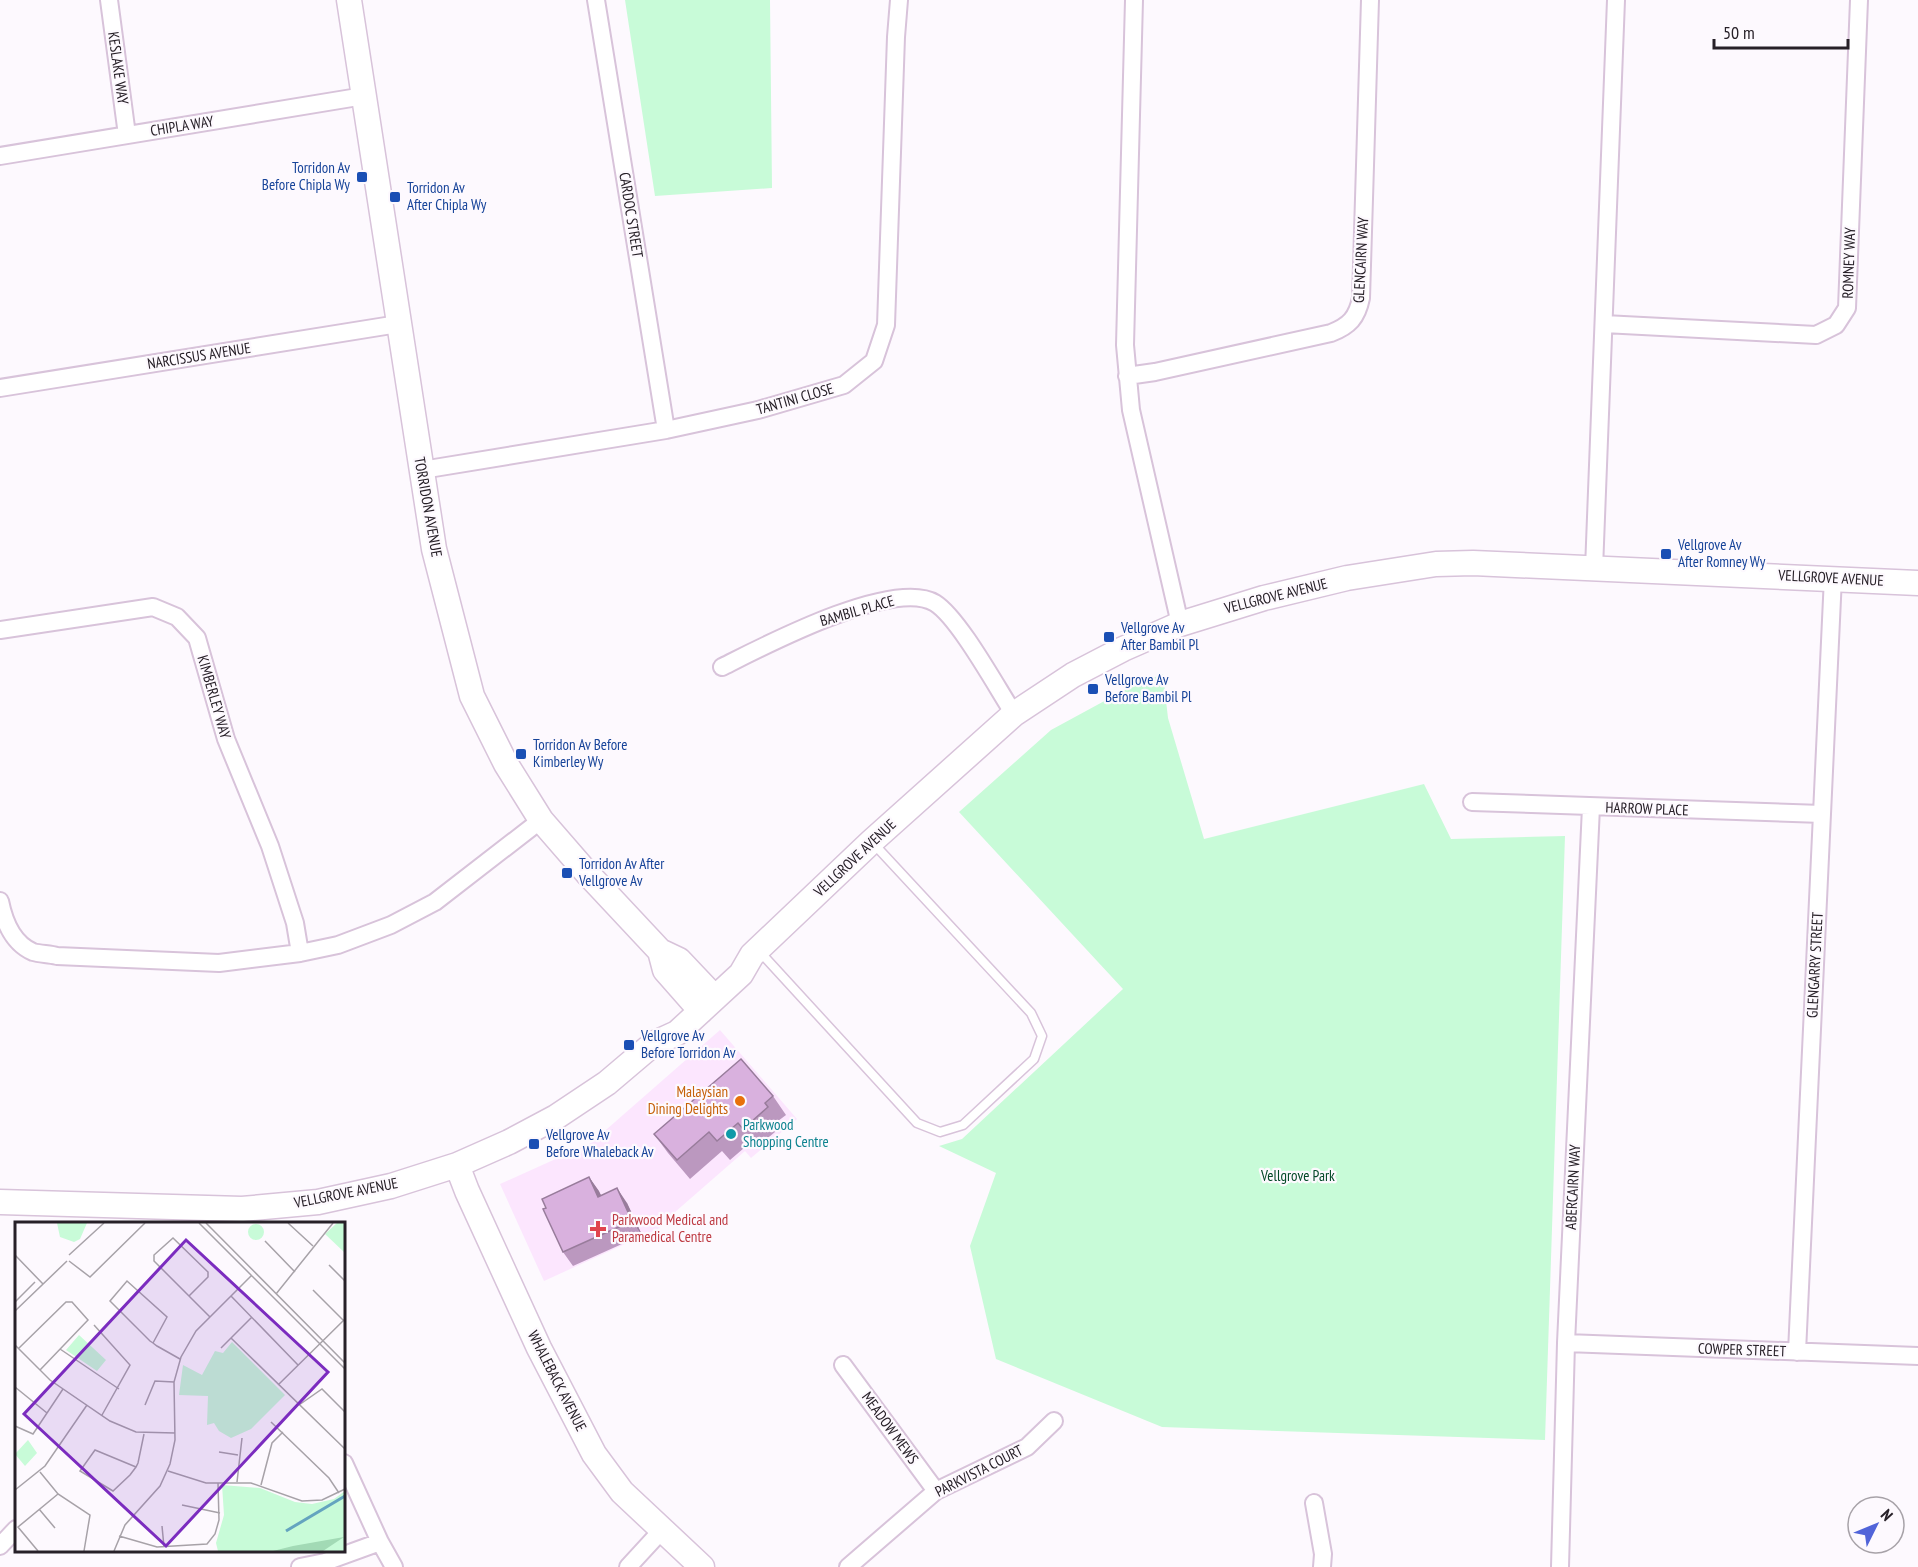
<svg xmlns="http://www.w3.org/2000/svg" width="1918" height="1567" font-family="'PT Sans Narrow',sans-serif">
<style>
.built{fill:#fce6fe}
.green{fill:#c8fbd8}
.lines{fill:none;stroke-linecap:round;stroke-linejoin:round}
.lane-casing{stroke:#d8c3da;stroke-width:11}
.street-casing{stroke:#d8c3da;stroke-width:20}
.secondary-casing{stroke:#d8c3da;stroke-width:27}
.lane{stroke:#fff;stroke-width:8}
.street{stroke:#fff;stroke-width:16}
.secondary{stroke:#fff;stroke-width:24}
.wall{fill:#bb98bf}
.shaded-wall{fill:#987c9b}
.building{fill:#d9b1de;stroke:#987c9b;stroke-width:1.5}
.transit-dot{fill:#1a4fb4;stroke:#fdf9fe;stroke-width:2}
.food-dot{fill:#e8710a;stroke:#fdf9fe;stroke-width:2}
.culture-dot{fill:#0f9aa8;stroke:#fdf9fe;stroke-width:2}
.health-dot{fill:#e0444e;stroke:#fdf9fe;stroke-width:2}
.labels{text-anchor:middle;stroke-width:4.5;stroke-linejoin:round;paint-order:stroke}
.street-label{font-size:15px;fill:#272028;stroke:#fdf9fe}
.transit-label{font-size:15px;fill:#164399;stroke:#fdf9fe;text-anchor:start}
.food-label{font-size:15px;fill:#c56008;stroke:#fdf9fe;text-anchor:end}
.culture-label{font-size:15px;fill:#0d838f;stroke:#fdf9fe;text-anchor:start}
.park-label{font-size:15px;fill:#044928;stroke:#fdf9fe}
.health-label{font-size:15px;fill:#be3a42;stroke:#fdf9fe;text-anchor:start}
.inset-river{fill:none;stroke:#64a4bf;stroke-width:3}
.inset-road{fill:none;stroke:#a7a2a8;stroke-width:1.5}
.view{fill:#7b2cbf;fill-opacity:0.15;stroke:#7b2cbf;stroke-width:3}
.inset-edge{fill:none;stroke:#272028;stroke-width:3}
</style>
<rect width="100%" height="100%" fill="#fdf9fe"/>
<path class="built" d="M720,1030L797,1119L751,1158L745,1151L659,1226L660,1228L544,1281L500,1184L591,1143Z"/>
<path class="green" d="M625,0H770L772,188L655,196Z
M1163,674L1168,718L1204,839L1424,784L1451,839L1565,836L1545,1440L1162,1427L996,1359L970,1246L996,1173L939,1146L962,1139L1123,989L959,812L1051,730L1132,686Z"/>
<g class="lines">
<defs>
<path id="lane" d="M760,952L917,1123L940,1132L963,1125L1034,1059L1042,1036L1031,1013L873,843"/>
<path id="street" d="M109,0L127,135
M596,0L666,430
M1134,0L1125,345L1131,410L1180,624
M0,156L364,96
M1604,324L1816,335L1836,325L1847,308L1859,0
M1127,376L1155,372L1331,333C1349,326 1357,318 1361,298L1370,0
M0,388L398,324
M422,470L666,430L758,410L844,385L874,361L886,325L896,37L899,0
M1594,569L1616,0
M0,630L153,607L177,617L197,638L226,739L270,846L295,923L300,953
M722,667C764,646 893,578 935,603C959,618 997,688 1014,714
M1472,802L1822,814
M0,901C4,921 12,943 33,952C40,954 50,954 57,956L219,963L300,953L338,945L391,925L435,902L541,820
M1566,1343L1918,1356
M1797,1352L1833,577
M843,1365L936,1491
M344,1463L380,1542L394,1567
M1314,1503L1323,1554L1322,1567
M0,1546L16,1529
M300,1567L325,1562L380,1542
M628,1567L662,1530
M848,1567L936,1491L1027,1447L1054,1421
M1560,1567L1566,1343L1591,807"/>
<path id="secondary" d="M349,0L434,549L472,696L506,764L541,820L587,873L660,951L679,960L715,998
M660,951L665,970L701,1011
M457,1165L467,1191L539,1348L594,1454L622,1492L702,1567
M0,1202L242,1209L318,1202L391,1186L457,1165L509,1142L556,1117L607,1083L653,1044L677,1033L741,974L752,955L871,842L1014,714L1073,675L1123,649L1180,624L1264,598L1347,578L1436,564L1473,563L1918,583"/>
</defs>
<use href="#lane" class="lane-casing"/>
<use href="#street" class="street-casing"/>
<use href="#secondary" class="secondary-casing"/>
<use href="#lane" class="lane"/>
<use href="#street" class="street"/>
<use href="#secondary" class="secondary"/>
</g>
<path class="wall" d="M773,1096L786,1115L778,1121L782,1126L756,1148L751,1142L730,1160L722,1151L690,1179L668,1153L654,1134Z
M589,1177L601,1195L627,1203L642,1235L573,1266L563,1252Z"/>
<path class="shaded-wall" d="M589,1177L599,1191L608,1211L598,1197Z
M617,1188L627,1203L642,1235L632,1221Z"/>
<path class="building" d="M741,1059L773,1096L765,1103L768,1107L743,1129L738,1123L717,1141L709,1132L677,1160L654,1134Z
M589,1177L598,1197L617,1188L632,1221L563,1252L543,1209L546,1208L542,1199Z"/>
<g class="transit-dot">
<rect x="356" y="171" width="12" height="12" rx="3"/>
<rect x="389" y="191" width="12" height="12" rx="3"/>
<rect x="1660" y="548" width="12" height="12" rx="3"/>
<rect x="1103" y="631" width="12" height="12" rx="3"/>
<rect x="1087" y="683" width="12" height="12" rx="3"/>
<rect x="515" y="748" width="12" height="12" rx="3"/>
<rect x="561" y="867" width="12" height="12" rx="3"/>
<rect x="623" y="1039" width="12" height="12" rx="3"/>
<rect x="528" y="1138" width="12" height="12" rx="3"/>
</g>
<circle class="food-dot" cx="740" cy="1101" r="6"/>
<circle class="culture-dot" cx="731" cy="1134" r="6"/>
<path class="health-dot" d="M595 1220h6v6h6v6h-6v6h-6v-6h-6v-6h6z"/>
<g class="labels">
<g class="street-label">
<text transform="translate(118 68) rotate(82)" y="5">KESLAKE WAY</text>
<text transform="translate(182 126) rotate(-9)" y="5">CHIPLA WAY</text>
<text transform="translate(631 215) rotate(81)" y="5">CARDOC STREET</text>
<text transform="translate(1361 260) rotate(-87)" y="5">GLENCAIRN WAY</text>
<text transform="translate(1849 263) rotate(-88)" y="5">ROMNEY WAY</text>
<text transform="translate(199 356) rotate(-9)" y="5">NARCISSUS AVENUE</text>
<text transform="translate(795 399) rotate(-16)" y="5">TANTINI CLOSE</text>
<text transform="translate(428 507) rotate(80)" y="5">TORRIDON AVENUE</text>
<text transform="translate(1831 578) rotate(3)" y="5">VELLGROVE AVENUE</text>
<text transform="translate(1276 596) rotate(-14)" y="5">VELLGROVE AVENUE</text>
<text transform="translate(857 611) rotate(-16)" y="5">BAMBIL PLACE</text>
<text transform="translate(214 697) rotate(74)" y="5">KIMBERLEY WAY</text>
<text transform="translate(1647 809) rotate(2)" y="5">HARROW PLACE</text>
<text transform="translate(855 858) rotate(-43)" y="5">VELLGROVE AVENUE</text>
<text transform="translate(1815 965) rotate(-87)" y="5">GLENGARRY STREET</text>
<text transform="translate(1573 1187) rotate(-87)" y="5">ABERCAIRN WAY</text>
<text transform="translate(346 1193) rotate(-11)" y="5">VELLGROVE AVENUE</text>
<text transform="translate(1742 1350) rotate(2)" y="5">COWPER STREET</text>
<text transform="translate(557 1381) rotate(63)" y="5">WHALEBACK AVENUE</text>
<text transform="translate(890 1428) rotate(54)" y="5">MEADOW MEWS</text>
<text transform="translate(979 1471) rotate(-27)" y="5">PARKVISTA COURT</text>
</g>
<g class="transit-label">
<text x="350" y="173" text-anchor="end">Torridon Av<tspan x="350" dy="17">Before Chipla Wy</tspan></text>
<text x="407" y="193">Torridon Av<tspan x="407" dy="17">After Chipla Wy</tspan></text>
<text x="1678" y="550">Vellgrove Av<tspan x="1678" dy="17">After Romney Wy</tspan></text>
<text x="1121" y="633">Vellgrove Av<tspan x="1121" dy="17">After Bambil Pl</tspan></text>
<text x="1105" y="685">Vellgrove Av<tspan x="1105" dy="17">Before Bambil Pl</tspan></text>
<text x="533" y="750">Torridon Av Before<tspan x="533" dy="17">Kimberley Wy</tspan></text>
<text x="579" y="869">Torridon Av After<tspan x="579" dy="17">Vellgrove Av</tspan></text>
<text x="641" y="1041">Vellgrove Av<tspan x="641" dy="17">Before Torridon Av</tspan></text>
<text x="546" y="1140">Vellgrove Av<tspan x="546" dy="17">Before Whaleback Av</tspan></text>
</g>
<g class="food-label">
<text x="728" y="1097">Malaysian<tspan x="728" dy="17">Dining Delights</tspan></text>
</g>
<g class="culture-label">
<text x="743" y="1130">Parkwood<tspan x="743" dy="17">Shopping Centre</tspan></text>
</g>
<g class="park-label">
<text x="1298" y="1181">Vellgrove Park</text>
</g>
<g class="health-label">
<text x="612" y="1225">Parkwood Medical and<tspan x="612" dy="17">Paramedical Centre</tspan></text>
</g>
</g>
<g transform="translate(15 1222)">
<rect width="330" height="330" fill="#fdf9fe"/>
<path d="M42,1H72L65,17L59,20L45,15ZM322,1H330V31L310,12ZM233 10a8 8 0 1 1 16 0a8 8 0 1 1-16 0ZM64,113L91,138L82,149L51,128ZM217,120L270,173L236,207L216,216L204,209L199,201L192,203L193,174L164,173L168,143L187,153L200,129L208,131ZM13,218L22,231L10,244L0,232ZM207,263L245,266L280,280L297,282L319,277L330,269V329H203L201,321L209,293Z" fill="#c8fbd8"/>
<path d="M329,315L308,329H258L278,324Z" fill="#a2dab5"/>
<path class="inset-river" d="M271,309L330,274"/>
<path class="inset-road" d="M184,1L330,147M191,1L330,141M273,1L298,24M250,19L280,50M0,33L28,62M54,33L89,1M54,39L75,55L130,1M314,43L330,59M298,68L328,98M261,72L318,1M174,74L139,39V33L158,16L193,50V55L174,74L195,95M216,74L283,143M0,80L20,60M0,89L52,39M79,103L115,143L87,193M216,116L330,227M138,121L152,95L112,59L95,79L135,119L138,121L142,124L165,137M0,123L35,158L95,199L121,210L160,211M206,126L237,95M3,127L51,80H57L73,98L25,148M45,127L104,167M263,163L330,97M0,165L32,191M130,183L140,159L159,160M284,183L307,167L330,190M256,200L314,256L324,271M0,204L18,212L48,167M204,230L223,233M121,245L80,228L65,249L98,269L115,253L121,245L123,241L129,212M153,249L191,261H236L287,279L307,278L330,267M25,250L43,272L75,293L69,329M222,260L227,216M246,263L257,221L268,210M0,268L30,244L72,183M167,283L205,291M24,287L40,306M147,304L149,325M104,314L142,325L192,322L200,312L204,298L203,261M23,329L3,305L43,272M99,329L110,303L145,264L155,242L160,218L159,160L166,135L181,109L237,53"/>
<path class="view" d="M171,18L313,150L151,324L9,192Z"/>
<rect width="330" height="330" class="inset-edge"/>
</g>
<g transform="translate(1876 1525) rotate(47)"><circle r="28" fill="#fdf9fe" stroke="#a7a2a8" stroke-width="1.5"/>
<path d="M0-4.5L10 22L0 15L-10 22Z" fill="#5164d9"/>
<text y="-9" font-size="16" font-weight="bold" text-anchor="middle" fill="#272028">N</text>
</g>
<path d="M1714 39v9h134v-9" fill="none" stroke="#272028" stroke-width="3"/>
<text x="1723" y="39" font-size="18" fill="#272028" stroke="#fdf9fe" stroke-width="4.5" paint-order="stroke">50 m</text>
</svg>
